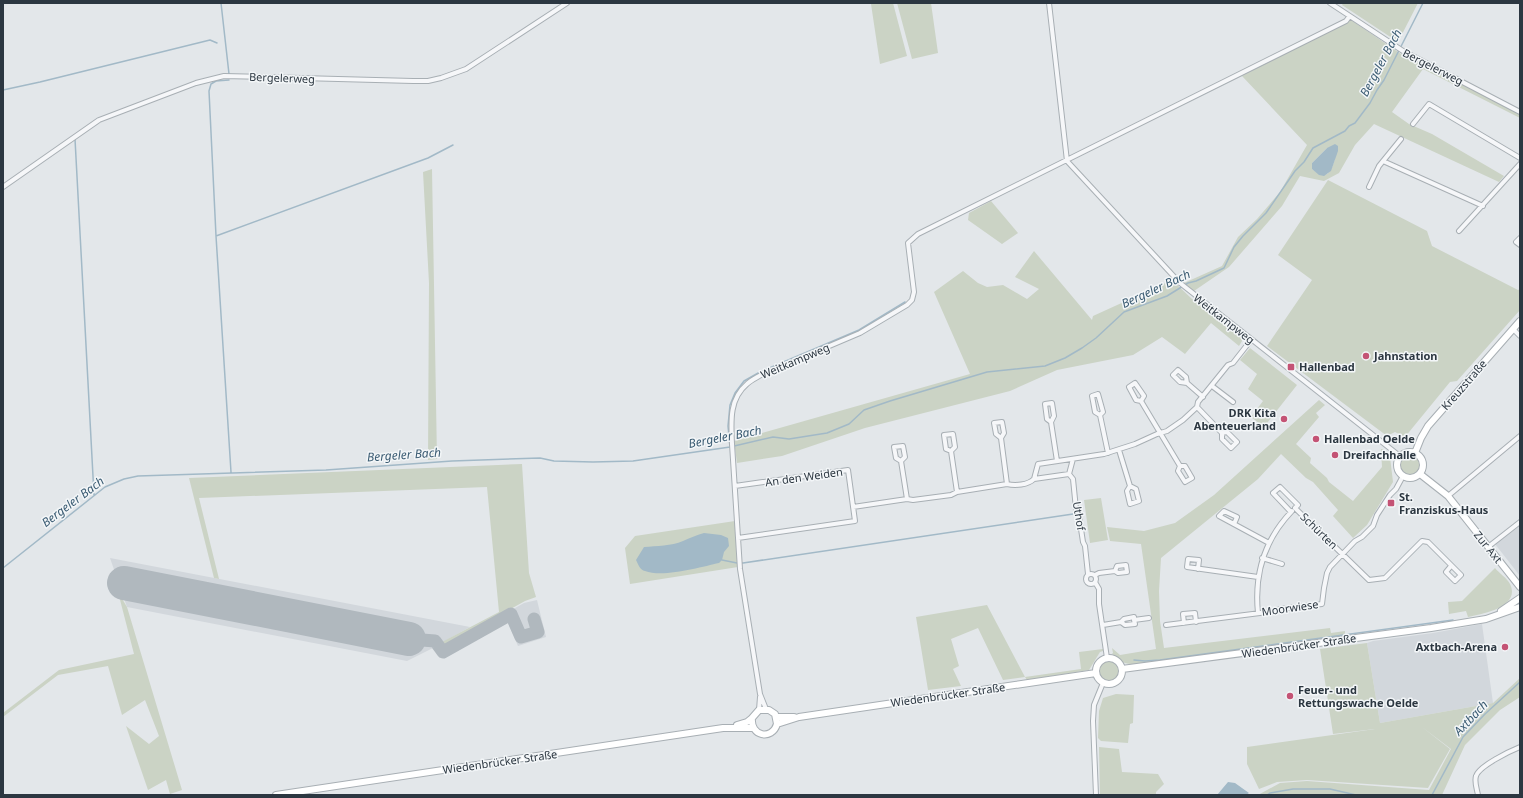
<svg xmlns="http://www.w3.org/2000/svg" width="1523" height="798" font-family="'Noto Sans',sans-serif">
<style>
.built{fill:#d2d7dc}
.green{fill:#cbd3c5;fill-rule:evenodd}
.water{fill:#a2b9c7}
.lines{fill:none;stroke-linecap:round;stroke-linejoin:round}
.stream{stroke:#a2b9c7;stroke-width:1.5}
.taxiway{stroke:#b0b8be;stroke-width:13}
.runway{stroke:#b0b8be;stroke-width:34}
.street-casing{stroke:#a8afb4;stroke-width:6}
.secondary-casing{stroke:#a8afb4;stroke-width:8}
.street{stroke:#f6f7f9;stroke-width:4}
.secondary{stroke:#fff;stroke-width:6}
.poi-dot{fill:#c45375;stroke:#f3f6f8;stroke-width:1.5}
.labels{text-anchor:middle;stroke-width:3;stroke-linejoin:round;paint-order:stroke}
.street-label{font-size:11px;fill:#2c3741;stroke:#f3f6f8}
.poi-label{font-size:11px;font-weight:bold;fill:#2c3741;stroke:#f3f6f8;text-anchor:start}
.water-label{font-size:12px;font-style:italic;fill:#3a5b72;stroke:#f3f6f8}
</style>
<rect width="100%" height="100%" fill="#e3e7ea"/>
<path class="built" d="M1520,526V576L1495,544Z
M110,558L470,627L441,643L443,648L524,603L537,600L546,637L518,646L507,621L441,658L435,647L407,661L127,607Z
M1482,624L1493,703L1380,723L1367,643L1373,641L1433,633Z"/>
<path class="green" d="M880,3H893L907,56L880,64L871,4Z
M897,3H931L938,53L912,59Z
M1343,3H1418L1398,42L1342,5Z
M1351,20L1401,54L1520,114V118L1423,69L1392,112L1409,124L1432,134L1504,176L1499,182L1374,124L1355,145L1339,173L1324,181L1300,176L1282,206L1229,267L1194,291L1184,283L1222,266L1238,237L1257,219L1280,192L1307,145L1242,76ZM1327,148L1335,159C1330,175 1326,180 1312,169V163Z
M432,169L437,459L428,460L429,283L423,172Z
M1328,180L1427,231L1432,246L1518,290L1520,289V310L1457,381L1450,382L1405,437L1395,432L1387,436L1267,346L1312,280L1278,255Z
M991,201L1018,233L1002,244L968,220L969,213Z
M1034,251L1092,320L1093,316L1172,280L1192,299L1242,336V341L1239,346L1211,323L1185,354L1162,337L1133,355L1057,370L1010,391L865,428L782,456L737,463L734,441L970,374L934,292L963,271L978,283L987,287L1003,285L1027,299L1039,289L1015,277Z
M1250,348L1297,385L1264,427L1251,417L1263,401L1248,389L1257,374L1240,360Z
M1319,400L1325,405L1316,413L1319,417L1296,444L1311,458L1310,463L1327,478L1329,482L1353,501L1382,467L1381,449H1383L1390,457L1393,482L1367,525L1353,538L1333,516L1338,510L1313,482L1306,478L1281,454L1258,479L1161,558L1159,591L1160,621L1164,648L1330,628L1331,633L1345,631V636L1343,638L1140,664C1128,665 1119,663 1112,653H1113L1112,648L1120,655L1156,649L1141,544L1110,541L1107,527L1144,531L1175,523L1214,495Z
M1400 465a10 10 0 1 1 20 0a10 10 0 1 1-20 0Z
M522,464L529,573L536,597L525,601L442,647L440,643L499,612L487,487L199,498L219,579L214,578L189,478Z
M1101,498L1108,540L1090,543L1084,500Z
M735,521L738,567L630,584L625,548L635,536Z
M1495,568C1499,573 1507,578 1510,584C1521,607 1483,614 1468,617L1466,611L1449,614L1448,602L1462,601Z
M118,592L127,607L182,790L170,794L166,780L148,790L126,726L149,744L159,736L145,700L122,715L108,666L58,675L3,717V713L59,670L134,654Z
M987,605L1025,677L1003,680L978,628L951,639L959,666L953,669L961,686L928,690L916,617Z
M1367,643L1380,723L1493,703L1520,678V697L1500,710L1465,745L1442,795H1258L1280,783L1307,781L1429,790L1451,749L1422,727L1450,749L1428,788L1307,780L1277,782L1259,789L1247,764V747L1375,729L1333,734L1320,649Z
M1103,649V651L1100,652L1089,670L1027,680L1025,677L1081,669L1079,652Z
M1099 671a10 10 0 1 1 20 0a10 10 0 1 1-20 0Z
M1116,694L1134,695L1133,723L1130,724L1128,743L1101,741L1098,738L1099,711L1103,698Z
M1099,747L1119,749L1122,772L1158,774L1164,784L1156,792V795H1100Z"/>
<path class="water" d="M1335,144L1338,146V151L1331,171L1324,176L1319,175L1312,169V163L1327,148Z
M704,533L721,535L728,538L729,546L724,552L722,560L719,563C701,567 663,578 645,571C640,570 638,564 636,560L644,547C657,546 671,546 683,541C690,538 696,535 704,533Z
M1228,782L1235,783L1249,793L1246,795H1217Z"/>
<g class="lines">
<path class="stream" d="M221,3L229,74
M229,80L216,81L211,84L209,91L216,236L231,472
M3,90L40,82L210,40L217,43
M75,139L94,495
M216,236L428,158L453,145
M730,447L728,426L730,405L735,393L744,381L760,372L859,330L905,302
M722,560L737,563H743L1073,514
M3,568L105,487L124,479L138,476L326,470L452,461L540,458L554,461L593,462L633,461L730,447L773,437L789,439L827,433L849,424L864,410L890,401L987,372L1045,366L1065,358L1082,348L1096,338L1124,312L1167,296L1188,283L1196,281L1224,268L1234,247L1243,236L1266,213L1295,171L1304,162L1313,148L1345,131L1349,126L1355,123L1370,103L1377,90L1384,80L1423,3
M1134,660L1145,661L1160,660L1453,620
M1267,795L1270,793L1293,789H1330L1356,795
M1432,795L1463,737L1485,714L1520,682"/>
<path class="taxiway" d="M409,639L435,641L443,652L511,614L521,637L538,632L534,619"/>
<path class="runway" d="M124,583L409,639"/>
<defs>
<path id="street" d="M1049,3L1067,161L1180,283L1401,457
M1330,3L1403,51L1520,112
M1413,124L1429,104L1520,158
M1383,161L1483,206
M3,187L99,120L196,83L224,76L413,81H428L441,78L466,69L567,3
M1369,187L1379,166L1401,139
M1459,231L1520,164
M1520,238L1516,242L1520,245
M1513,329L1520,336
M1187,383L1186,377L1178,370L1173,375L1180,382L1187,383L1203,397
M1212,386L1233,402
M1141,401L1144,396L1135,383L1129,387L1136,400L1141,401L1180,466L1178,471L1185,482L1192,478L1185,466H1180
M1197,407L1222,433V439L1231,448L1237,442L1227,432L1222,433
M1100,415L1103,412L1098,394L1092,396L1095,412L1100,415L1108,453
M1051,422L1054,416L1052,403L1045,404L1047,419L1051,422L1057,461
M1001,438L996,434L994,423L1002,422L1004,433L1001,438L1007,484
M1119,450L1130,486L1127,491L1130,504L1139,501L1136,489L1130,486
M951,451L955,447L953,434L944,435L946,449L951,451L957,492
M1073,459L1069,474L1073,479L1076,509L1079,516L1083,542L1085,546L1088,574
M901,461L905,457L903,446L894,447L896,458L901,461L907,499
M1034,479L1038,464L1104,454L1135,444L1157,434L1167,431L1183,420L1197,407L1198,402L1228,365L1233,363L1251,340
M735,486L848,470L855,521L738,538
M1448,496L1520,436
M853,507L907,499L913,500L951,495L957,492L1007,484C1015,486 1028,485 1034,479L1069,474
M1291,512L1273,493L1280,487L1298,505L1295,508L1369,580L1385,578L1422,541L1428,542L1461,575L1455,581L1446,572L1451,566
M1234,524L1237,517L1224,511L1219,516L1269,543
M1488,547L1520,522
M1262,558L1282,564
M1198,569L1199,560L1188,559L1187,567L1258,577
M1086 579a5 5 0 1 1 10 0a5 5 0 1 1-10 0Z
M1095,575L1099,573L1115,571L1118,573L1127,572L1126,565L1117,566L1115,571
M1095,582L1099,589V604L1107,658
M1258,613C1254,574 1265,539 1292,511
M1121,622L1124,619L1134,617V620
M1184,623L1183,614L1195,613L1196,622
M1103,625L1121,622L1125,625L1135,624L1134,620L1149,618
M1166,625L1276,611L1280,609L1322,604L1324,588L1327,573L1330,567L1355,541L1362,537L1373,526L1377,515L1390,495L1396,489L1403,476
M766,709L760,694L740,569L732,444C731,422 729,399 747,384C751,380 756,378 761,375L860,333L907,305L912,300L914,292L908,243L918,234L1346,21L1349,17
M759,710L760,697
M1096,795L1093,721L1094,705L1103,683
M1478,795C1477,789 1474,782 1476,776C1479,766 1510,751 1520,747"/>
<path id="secondary" d="M1397 465a13 13 0 1 1 26 0a13 13 0 1 1-26 0Z
M1415,453L1421,438L1428,426L1520,321
M1420,474L1448,496L1520,587
M1501,611L1520,598
M1096 671a13 13 0 1 1 26 0a13 13 0 1 1-26 0Z
M1122,669L1431,628L1486,619L1520,607
M776,717H794
M777,724L799,717L1096,673
M737,725L747,722L752,718L759,710H769L775,714L777,724C772,741 750,736 752,718
M276,795L723,728H753"/>
</defs>
<use href="#street" class="street-casing"/>
<use href="#secondary" class="secondary-casing"/>
<use href="#street" class="street"/>
<use href="#secondary" class="secondary"/>
</g>
<g class="poi-dot">
<circle cx="1366" cy="356" r="4"/>
<rect x="1287" y="363" width="8" height="8" rx="2"/>
<circle cx="1284" cy="419" r="4"/>
<circle cx="1316" cy="439" r="4"/>
<circle cx="1335" cy="455" r="4"/>
<rect x="1387" y="499" width="8" height="8" rx="2"/>
<circle cx="1505" cy="647" r="4"/>
<circle cx="1290" cy="696" r="4"/>
</g>
<g class="labels">
<g class="street-label">
<text transform="translate(1433 67) rotate(27)" y="4">Bergelerweg</text>
<text transform="translate(282 78) rotate(2)" y="4">Bergelerweg</text>
<text transform="translate(1224 319) rotate(38)" y="4">Weitkampweg</text>
<text transform="translate(795 361) rotate(-23)" y="4">Weitkampweg</text>
<text transform="translate(1464 385) rotate(-49)" y="4">Kreuzstraße</text>
<text transform="translate(804 477) rotate(-8)" y="4">An den Weiden</text>
<text transform="translate(1079 516) rotate(81)" y="4">Uthof</text>
<text transform="translate(1319 531) rotate(44)" y="4">Schürten</text>
<text transform="translate(1488 547) rotate(51)" y="4">Zur Axt</text>
<text transform="translate(1290 608) rotate(-8)" y="4">Moorwiese</text>
<text transform="translate(1299 646) rotate(-8)" y="4">Wiedenbrücker Straße</text>
<text transform="translate(948 695) rotate(-8)" y="4">Wiedenbrücker Straße</text>
<text transform="translate(500 762) rotate(-8)" y="4">Wiedenbrücker Straße</text>
</g>
<g class="poi-label">
<text x="1374" y="360">Jahnstation</text>
<text x="1299" y="371">Hallenbad</text>
<text x="1276" y="417" text-anchor="end">DRK Kita<tspan x="1276" dy="13">Abenteuerland</tspan></text>
<text x="1324" y="443">Hallenbad Oelde</text>
<text x="1343" y="459">Dreifachhalle</text>
<text x="1399" y="501">St.<tspan x="1399" dy="13">Franziskus-Haus</tspan></text>
<text x="1497" y="651" text-anchor="end">Axtbach-Arena</text>
<text x="1298" y="694">Feuer- und<tspan x="1298" dy="13">Rettungswache Oelde</tspan></text>
</g>
<g class="water-label">
<text transform="translate(1381 63) rotate(-62)" y="4">Bergeler Bach</text>
<text transform="translate(1156 289) rotate(-25)" y="4">Bergeler Bach</text>
<text transform="translate(725 437) rotate(-11)" y="4">Bergeler Bach</text>
<text transform="translate(404 455) rotate(-4)" y="4">Bergeler Bach</text>
<text transform="translate(73 502) rotate(-37)" y="4">Bergeler Bach</text>
<text transform="translate(1471 718) rotate(-47)" y="4">Axtbach</text>
</g>
</g>
<rect width="1523" height="798" fill="none" stroke="#2c3741" stroke-width="8"/>
</svg>
